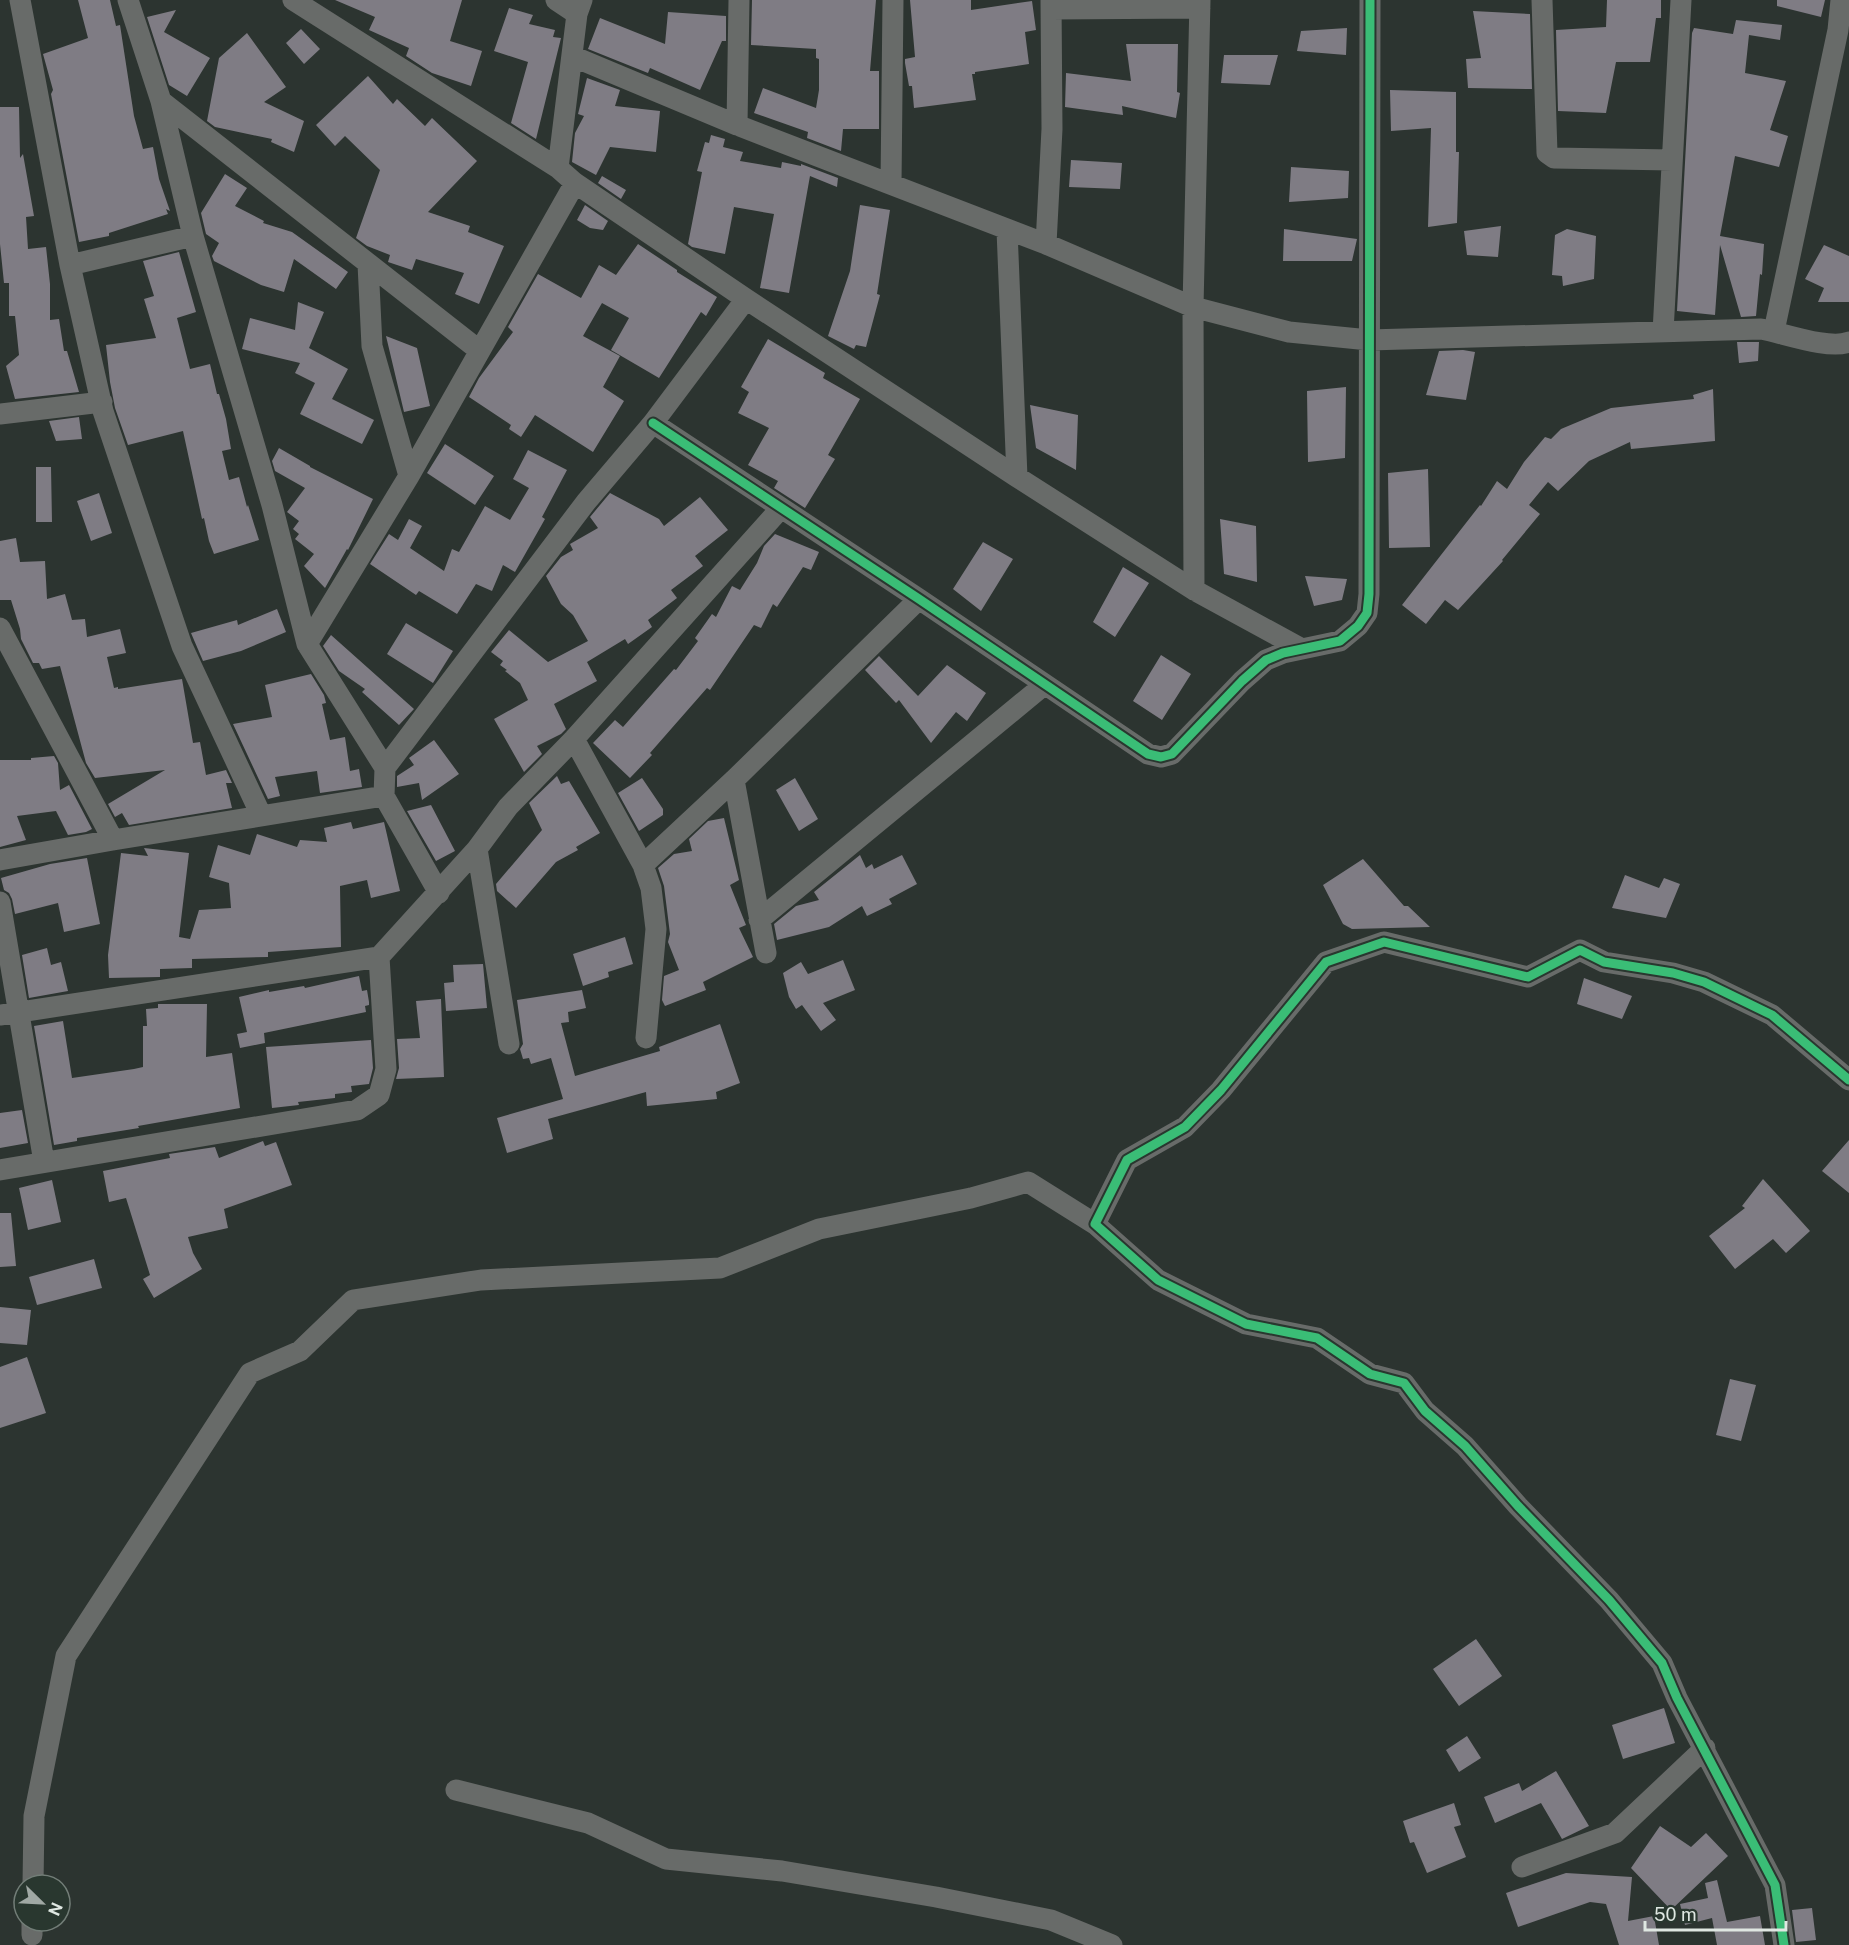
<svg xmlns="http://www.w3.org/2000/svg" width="1849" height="1945" font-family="'Public Sans',sans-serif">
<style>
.building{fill:#7f7c84}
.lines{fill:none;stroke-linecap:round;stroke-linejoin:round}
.street{stroke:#686b69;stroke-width:21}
.cycleway-casing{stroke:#29372f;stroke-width:13}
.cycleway{stroke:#3abd76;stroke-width:9}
</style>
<rect width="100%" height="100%" fill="#2c3430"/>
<path class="building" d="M78,0H110L116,26L120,25L134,116L143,149L153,147L159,179L170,211L166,209L168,214L109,233V236L79,242L51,94L53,90L43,54L88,38Z
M335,0H462L450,41L482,51L471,86L432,73L406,56L409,48L369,30L375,17Z
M752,0H876L870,71H879V129H843L841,151L807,138L808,132L754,113L763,88L816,108L819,90V59L816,58V49L751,45Z
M910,0H971V10L1032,1L1036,30L1025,32L1029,64L975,72V74H972L976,100L914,108L912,86H909L905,63V59L915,57Z
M1607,0H1661V18H1656L1650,62H1616L1606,113L1558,111L1556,30L1606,27Z
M1777,0H1825L1821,17L1777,6Z
M509,8L533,15L529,24L555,30L553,37L561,38L536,139L511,123L528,62L494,51Z
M176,10L164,32L210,58L187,96L169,85L147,17Z
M1473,11L1530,14L1532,89L1468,88L1466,59L1481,58Z
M668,12L726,16V41H722L700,90L650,68L648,73L588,49L600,18L665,44Z
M1736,20L1782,25L1780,40L1749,35L1745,73L1786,81L1770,130L1788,136L1779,167L1735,156L1720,236L1764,244L1762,275L1760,274L1756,316L1741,317L1720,245L1715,315L1677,311L1692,33L1694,28L1733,34Z
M1347,28L1346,55L1297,51L1301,31Z
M301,29L320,49L304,64L286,43Z
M247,33L286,87L264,102L304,121L294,152L271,142L272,139L215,127L207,121L219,58Z
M1126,44H1178L1177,92L1180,93L1176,118L1122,106L1123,115L1065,107L1066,73L1131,81Z
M1224,55H1278L1270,85L1221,83Z
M368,76L393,104L397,99L425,126L432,118L477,161L428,212L470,226L468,232L504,246L479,304L455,294L464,273L416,259L412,270L388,262L390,255L367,246L356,238L380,170L345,136L335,146L316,125Z
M587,78L620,90L615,106L660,111L656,152L610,147L596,175L572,162L575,133L584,116L578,114Z
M1390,90L1456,92V152H1459L1457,223L1428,227L1431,128L1391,131Z
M0,107H19L20,158L23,154L34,216L26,217L28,249L46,247L50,284V320L59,319L64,351H67L79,392L15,399L6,366L19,355L15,316H9V283H4L0,244Z
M711,135L725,139L723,147L743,152L740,161L781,168L782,162L801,166V164L838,178L837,187L810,176L789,293L760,288L774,214L734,207L725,254L692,247L688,244L702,172L697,171L705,142L709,143Z
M1071,160L1122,163L1120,189L1069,187Z
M1291,167L1349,171L1348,198L1289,202Z
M225,174L247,188L235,206L264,221L263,223L292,232L348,272L336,289L294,259L284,292L261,285L214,261L212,256L219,243L206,234L201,213Z
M602,176L626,190L621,199L598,183Z
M585,205L608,221L603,230L590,228L577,220Z
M860,205L890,210L877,294L880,295L866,347L856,345L854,349L828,336L850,271Z
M1501,226L1498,257L1467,255L1464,231Z
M1284,229L1357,239L1352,261H1283Z
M1567,229L1596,236L1594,279L1563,286L1562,276L1552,275L1555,235Z
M638,244L677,270V272L717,297L706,316L701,312L659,378L611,350L629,318L602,303L583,336L620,356L603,387L624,401L593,452L535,415L521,437L509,429L511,425L469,397L479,378L513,332L508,327L538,274L581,298L599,265L616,275Z
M1824,245L1849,256V302H1818L1824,288L1805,279Z
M179,252L196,312L177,318L190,369L210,364L217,394H219L226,419L231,449L222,451L229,480L239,477L247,507L248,505L259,540L214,554L209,541L204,518L202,519L183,431L128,445L115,408L110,382L106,345L156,338L144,299L154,296L143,261Z
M298,302L324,312L309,348L348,369L332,399L374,420L362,444L300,414L315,383L295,373L300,363L242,349L250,318L295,330Z
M386,336L417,348L430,406L404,412Z
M768,339L825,373L823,378L860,399L828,455L835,459L805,508L774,488L778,481L748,465L769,428L738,413L749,392L741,387Z
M1737,342H1759L1758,361L1739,363Z
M1463,350L1475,352L1466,400L1426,395L1439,351Z
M1346,387L1345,458L1308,462L1307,391Z
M1713,389L1715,441L1631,449L1630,442L1589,461L1558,491L1548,482L1529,505L1540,514L1502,560L1503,561L1458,610L1445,600L1426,624L1402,605L1480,505L1481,506L1497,481L1507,489L1524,462L1545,437L1551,439L1561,429L1611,408L1694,399L1693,395Z
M1030,405L1078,415L1076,470L1036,448Z
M79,417L82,439L56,441L49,421Z
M445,444L494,476L475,505L427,473Z
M279,448L310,466V467L373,499L348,550L347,549L325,588L304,566L314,554L295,539L299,534L293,529L299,521L287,512L305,488L275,471L272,461Z
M528,450L567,470L542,517L545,519L515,572L503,565L492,591L476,584L457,614L419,591L416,595L370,564L389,534L398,540L409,519L422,526L410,548L444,571L452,549L459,552L485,506L510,520L529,488L513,479Z
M36,467H51L52,522H36Z
M1428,469L1430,547L1389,548L1388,473Z
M99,493L112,533L91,541L77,501Z
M610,493L659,519L664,526L700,497L728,530L695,556L703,566L671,590L677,598L648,620L652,627L628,644L625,639L587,662L597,681L554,704L566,729L561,734L537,746L542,754L524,772L494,719L528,700L520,683L505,671L507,670L500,665L503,661L491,652L509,630L548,662L588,641L573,615L561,604L546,576L561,557L573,550L570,544L598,528L590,517Z
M1220,519L1256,526L1257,582L1224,574Z
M775,534L819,552L811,570L803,567L777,607L773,604L761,628L754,625L710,690L707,688L650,753L652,755L630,778L593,743L615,720L623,727L674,669L676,670L698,641L695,638L712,614L716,617L732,586L740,590L757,563L764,546Z
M16,538L20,562L45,561L47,599L65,594L72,620L85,619L87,637L120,629L126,653L107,657L114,688L118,687V689L182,679L193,743L200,742L206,775L226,770L232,783H226L232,808L129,825L122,813L115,817L108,804L165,770L95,778L86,763L60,666L42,669L39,663H33L21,639L20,629L11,600H0V541Z
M983,542L1013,559L981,611L953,589Z
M1123,567L1149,583L1115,637L1093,622Z
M1305,576L1347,579L1342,600L1314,606Z
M277,609L286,632L241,651L203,661L191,633L237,620L238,625Z
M406,623L453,651L433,683L387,654Z
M331,635L414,709L399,725L362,692L365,689L339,671L323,646Z
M1161,655L1191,674L1162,720L1133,701Z
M879,656L918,696L947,665L986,693L967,721L956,712L931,743L899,700L896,703L865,670Z
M311,674L324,695L326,703L322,704L330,740L345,737L350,771L359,769L362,787L320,793L317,771L275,777L280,796L268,799L233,724L272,717L265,685Z
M434,740L459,774L422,800L419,783L397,787V776L414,765L409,758Z
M54,756L58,763L60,790L69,785L92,829L86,832L68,835L56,811L17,816L26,840L0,847V760H31V758Z
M557,776L561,784L569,781L600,833L576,847L578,850L556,862L516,908L497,891L496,884L542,830L529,803Z
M642,778L663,809V815L639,831L618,793Z
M795,778L818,819L799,831L776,790Z
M431,805L455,851L436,861L407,811Z
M724,818L739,880L730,885L746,925L739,928L753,957L703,982L706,990L665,1006L662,1000L664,976L679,970L668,942L670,934L664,886L658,868L674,854L692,851L689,839L708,821Z
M351,822L353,829L384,822L400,891L371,898L367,880L340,886L341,947L268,952V957L192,959V968L160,969V977L109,978L108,955L121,853L148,856L144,848L189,853L179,937L190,939L199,910L231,908L229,883L209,877L218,845L250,855L257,834L297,847L300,840L327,842L324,828Z
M860,855L866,868L872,864L874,869L902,855L917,884L889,899L892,904L867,916L862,906L829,927L777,940L774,924L796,906L819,900L814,892Z
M87,858L100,924L64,932L58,903L15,914L12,899L9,893L4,890L1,878L50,864Z
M1363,859L1404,906H1408L1430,927L1352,929L1343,924L1323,885Z
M1625,875L1659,888L1664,878L1680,884L1666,918L1612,908Z
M625,937L633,964L608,972L609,977L583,986L573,954Z
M47,948L51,965L61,962L68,991L29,998L22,955Z
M843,960L855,990L823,1003L836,1020L821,1031L802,1005L796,1009L789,997L783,973L801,962L808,974Z
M483,964L487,1008L446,1011L444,983L454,982L453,965Z
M359,976L362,991L367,990L369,1002V1005L365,1006L366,1012L264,1033L265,1043L240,1048L237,1034L247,1032L239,997L269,990V992L304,986L305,988Z
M1584,978L1632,996L1622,1019L1577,1004Z
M582,990L586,1008L568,1012L569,1022L561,1023L575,1076L660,1051L659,1047L720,1024L740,1083L716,1092L717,1099L647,1106L646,1092L548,1119L553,1139L507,1153L497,1118L563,1099L551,1058L531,1064L529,1058L523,1059L520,1049L523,1044L517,1000Z
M441,999L444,1077L396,1079L399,1068L397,1039L420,1038L416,1001Z
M158,1004H207L206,1057L232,1053L240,1108L138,1126L139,1128L77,1138V1141L54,1145L34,1026L63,1021L72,1078L134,1069L143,1067V1026H147L146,1009L158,1008Z
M371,1040L373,1068L369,1084L351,1086L352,1092L335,1094V1098L298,1102L299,1105L272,1108L266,1047Z
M22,1110L28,1143L0,1148V1113Z
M1849,1140V1193L1822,1171Z
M263,1141L265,1146L276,1142L292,1185L224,1209L228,1228L188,1237L193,1253L202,1269L154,1298L143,1279L150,1275L126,1198L109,1202L103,1171L170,1158L169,1154L215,1147L219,1158Z
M1763,1179L1810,1231L1786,1253L1773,1239L1735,1269L1709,1236L1745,1208L1742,1206Z
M52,1180L61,1222L28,1230L19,1188Z
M0,1213H11L16,1266L0,1267Z
M94,1259L102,1288L37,1305L29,1277Z
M0,1307L31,1310L27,1345L0,1343Z
M27,1357L46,1413L0,1428V1367Z
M1730,1379L1756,1385L1741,1441L1716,1435Z
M1476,1639L1502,1676L1459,1706L1433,1669Z
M1664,1708L1675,1743L1623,1759L1612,1725Z
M1467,1736L1481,1758L1459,1772L1446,1750Z
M1556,1771L1589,1826L1562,1839L1541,1803L1495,1823L1484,1797L1519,1783L1522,1791Z
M1454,1803L1461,1825L1454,1827L1466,1857L1427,1873L1414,1842L1410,1843L1403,1821Z
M1660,1826L1691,1847L1706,1833L1728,1856L1671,1910L1631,1868Z
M1566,1873L1632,1877L1628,1921L1654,1916L1659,1945H1619L1606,1904L1590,1902L1518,1927L1506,1893Z
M1717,1880L1727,1922L1760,1916L1765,1945H1717L1712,1918L1685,1925L1680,1904L1708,1898L1705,1883Z
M1812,1908L1816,1940L1796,1942L1792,1910Z"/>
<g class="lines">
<path class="street" d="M20,0L70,265L103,411L182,646L261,815
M128,0L161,101L193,236L272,505L307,644L385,768L384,796L439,893
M293,0L558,168L575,183L746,299L1017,477L1194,590L1302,649
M556,0L577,14
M1542,0L1547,153L1554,158L1672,160
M1051,9L1200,8
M572,56L737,125L1046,244L1193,307L1289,332L1369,340L1761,329C1783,333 1829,350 1849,342
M161,101L480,351
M737,125L739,0
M558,168L577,14L582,0
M891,184L893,0
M1007,230L1017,477
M1046,244L1052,129L1051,0
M368,264L372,346L409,476
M70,265L193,236
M1774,331L1838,30L1841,0
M1663,332L1681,0
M0,414L102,402
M653,423L919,599L1148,754L1161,757L1172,754L1242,681L1266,660L1283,653L1340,641L1358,626L1367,613L1369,594L1370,0
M1194,590L1193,307L1200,0
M0,628L113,840
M307,644L409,476L575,183
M574,739L643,865L651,888L656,929L646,1038
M385,768L586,502L653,423L746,299
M734,780L766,953
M477,849L509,1044
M0,860L113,840L384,796
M643,865L734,780L919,599
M0,902L44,1162
M759,920L1044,685
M0,1015L379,957L477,849L508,807L574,739L781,508
M0,1170L357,1110L379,1095L386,1069L379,957
M456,1790L588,1823L666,1859L782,1871L936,1897L1051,1920L1112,1945
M1522,1867L1615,1833L1705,1748
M33,1885L34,1816L66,1656L250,1373L300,1351L353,1300L481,1280L720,1268L819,1229L971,1198L1028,1182L1095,1224
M32,1935V1921
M1784,1945L1775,1885L1677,1698L1662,1663L1609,1600L1518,1506L1465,1446L1425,1411L1404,1383L1370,1374L1317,1338L1246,1324L1158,1280L1095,1224L1127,1160L1185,1127L1221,1090L1326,962L1384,942L1528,977L1580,950L1604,962L1673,973L1704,982L1772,1015L1849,1080"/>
<defs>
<path id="cycleway" d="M653,423L919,599L1148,754L1161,757L1172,754L1242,681L1266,660L1283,653L1340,641L1358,626L1367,613L1369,594L1370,0
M1784,1945L1775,1885L1677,1698L1662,1663L1609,1600L1518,1506L1465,1446L1425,1411L1404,1383L1370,1374L1317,1338L1246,1324L1158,1280L1095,1224L1127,1160L1185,1127L1221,1090L1326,962L1384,942L1528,977L1580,950L1604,962L1673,973L1704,982L1772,1015L1849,1080"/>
</defs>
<use href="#cycleway" class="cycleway-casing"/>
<use href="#cycleway" class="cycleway"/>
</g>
<g transform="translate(42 1903) rotate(114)"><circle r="28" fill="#29372f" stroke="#727d77" stroke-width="1.5"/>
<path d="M0-4.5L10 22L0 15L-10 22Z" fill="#a0a8a4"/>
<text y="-9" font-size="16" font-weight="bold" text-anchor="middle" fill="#dfe7e2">N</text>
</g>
<path d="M1645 1921v9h141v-9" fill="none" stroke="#dfe7e2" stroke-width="3"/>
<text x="1654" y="1921" font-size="18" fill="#dfe7e2" stroke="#29372f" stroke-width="4.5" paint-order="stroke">50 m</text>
</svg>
